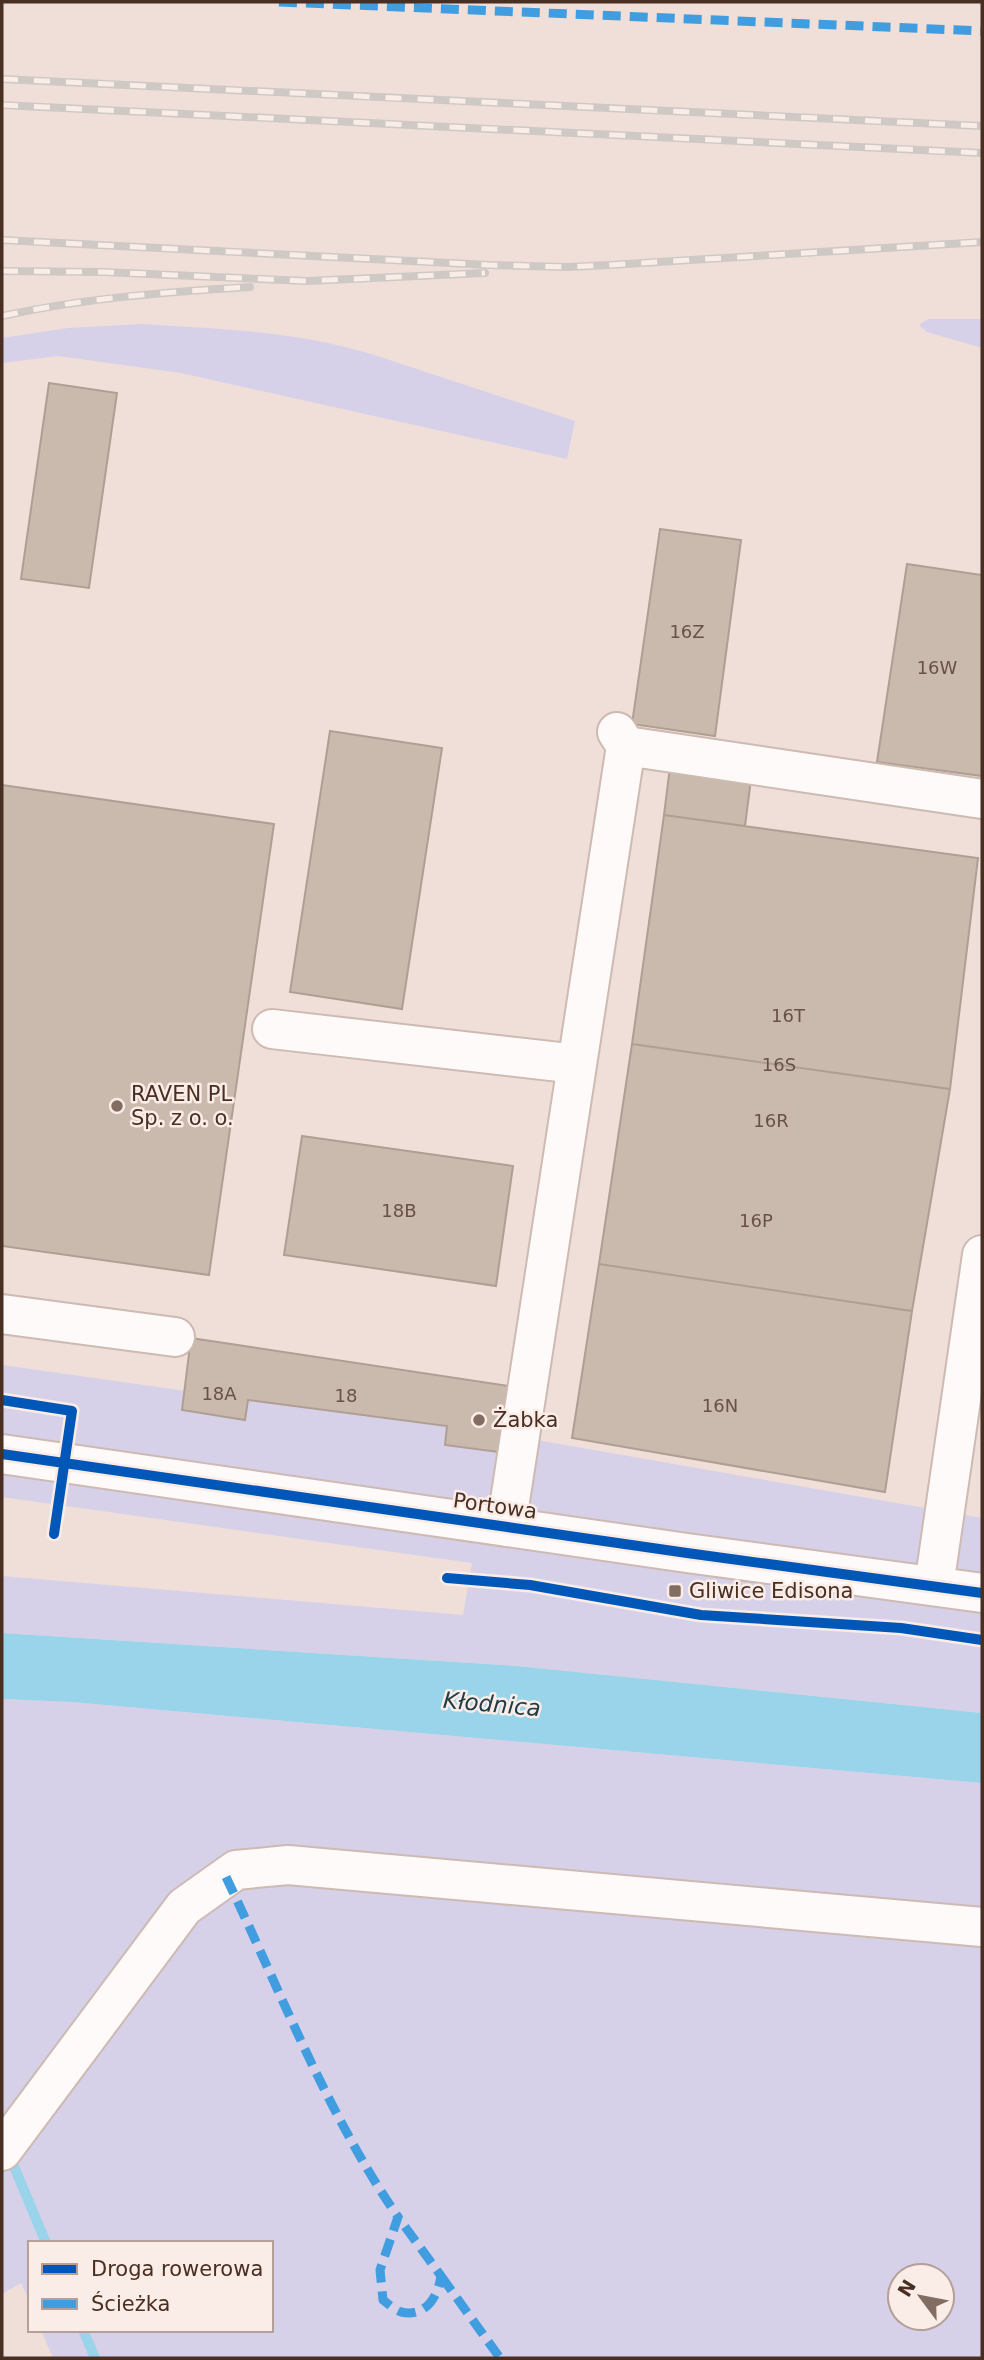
<svg xmlns="http://www.w3.org/2000/svg" width="984" height="2360" font-family="'DejaVu Sans',sans-serif">
<style>
.green{fill:#d6d0e9;fill-rule:evenodd}
.water{fill:#9ad4ea}
.lines{fill:none;stroke-linecap:round;stroke-linejoin:round}
.stream{stroke:#9ad4ea;stroke-width:10}
.building{fill:#cab9ad;stroke:#af9f93;stroke-width:2}
.minor-casing{stroke:#cdbab2;stroke-width:42}
.minor{stroke:#fdfaf9;stroke-width:38}
.rail-casing{stroke:#cfc9c6;stroke-width:8}
.rail{stroke:#faece6;stroke-width:5;stroke-dasharray:16;stroke-linecap:butt}
.quiet{stroke:#409de0;stroke-width:9;stroke-dasharray:18 9;stroke-linecap:butt}
.cycleway-casing{stroke:#faece6;stroke-width:15}
.cycleway{stroke:#0057b8;stroke-width:10}
.poi-dot{fill:#836c62;stroke:#faece6;stroke-width:2.5}
.labels{text-anchor:middle;stroke-width:5;stroke-linejoin:round;paint-order:stroke}
.number-label{font-size:18px;fill:#695145}
.poi-label{font-size:21px;fill:#492e22;stroke:#faece6;text-anchor:start}
.street-label{font-size:21px;fill:#492e22;stroke:#faece6}
.water-label{font-size:23px;font-style:italic;fill:#203c47;stroke:#faece6}
</style>
<rect width="100%" height="100%" fill="#efdfd8"/>
<path class="green" d="M928,319H982V348L927,332L919,325Z
M142,324C218,329 297,331 371,354L575,421L567,459L181,373L58,356L2,363V338L68,328Z
M2,1365L186,1391L182,1410L248,1400L447,1426L445,1445L498,1452L502,1434L982,1518V1713L517,1666L2,1633V1576L463,1615L472,1563L2,1497Z
M2,1699L72,1702L982,1783V2358H53L41,2330H271V2243H30V2302L21,2283L2,2294ZM900,2276H942V2318H900Z"/>
<path class="water" d="M2,1633L517,1666L982,1713V1783L72,1702L2,1699Z"/>
<g class="lines">
<path class="stream" d="M8,2152L46,2243
M83,2330L95,2358"/>
</g>
<path class="building" d="M49,383L117,393L89,588L21,579Z
M660,529L741,540L715,736L632,724Z
M907,564L982,575V776L877,762Z
M330,731L442,748L402,1009L290,992Z
M670,767L751,779L745,826L664,815Z
M2,785L274,824L209,1275L2,1246Z
M664,815L978,858L950,1089L632,1044Z
M632,1044L950,1089L912,1311L599,1264Z
M302,1136L513,1166L496,1286L284,1255Z
M599,1264L912,1311L885,1492L572,1438Z
M191,1338L509,1386L498,1452L445,1445L447,1426L248,1400L245,1420L182,1410Z"/>
<g class="lines">
<defs>
<path id="minor" d="M626,746L982,799
M272,1029L577,1064
M2,1314L175,1337
M2,1454L687,1553L982,1593
M506,1527L626,746L617,732
M934,1586L982,1255
M2,2151L184,1907L236,1870L288,1865L982,1927"/>
</defs>
<use href="#minor" class="minor-casing"/>
<use href="#minor" class="minor"/>
<defs>
<path id="rail" d="M2,79L982,126
M2,105L982,153
M2,240L489,265L569,267L610,265L982,242
M2,271L104,272L307,281L485,273
M2,316C84,298 167,292 250,287"/>
</defs>
<use href="#rail" class="rail-casing"/>
<use href="#rail" class="rail"/>
<path class="quiet" d="M279,2L982,31
M226,1877C281,1992 326,2112 398,2217L380,2270L383,2300C388,2304 395,2310 401,2312C426,2318 438,2296 441,2276L398,2217
M441,2276L500,2358"/>
<defs>
<path id="cycleway" d="M2,1400L72,1411L54,1534
M2,1454L687,1553L982,1593
M447,1578L530,1585L701,1615L901,1628L982,1640"/>
</defs>
<use href="#cycleway" class="cycleway-casing"/>
<use href="#cycleway" class="cycleway"/>
</g>
<g class="poi-dot">
<circle cx="117" cy="1106" r="7"/>
<circle cx="479" cy="1420" r="7"/>
<rect x="668" y="1584" width="14" height="14" rx="3.5"/>
</g>
<g class="labels">
<g class="number-label">
<text x="687" y="638">16Z</text>
<text x="937" y="674">16W</text>
<text x="788" y="1022">16T</text>
<text x="779" y="1071">16S</text>
<text x="771" y="1127">16R</text>
<text x="399" y="1217">18B</text>
<text x="756" y="1227">16P</text>
<text x="219" y="1400">18A</text>
<text x="346" y="1402">18</text>
<text x="720" y="1412">16N</text>
</g>
<g class="poi-label">
<text x="131" y="1101">RAVEN PL<tspan x="131" dy="24">Sp. z o. o.</tspan></text>
<text x="493" y="1427">Żabka</text>
<text x="689" y="1598">Gliwice Edisona</text>
</g>
<g class="street-label">
<text transform="translate(495 1506) rotate(8)" y="7">Portowa</text>
</g>
<g class="water-label">
<text transform="translate(492 1704) rotate(5)" y="8">Kłodnica</text>
</g>
</g>
<rect width="984" height="2360" fill="none" stroke="#492e22" stroke-width="7"/>
<rect x="28" y="2241" width="245" height="91" fill="#faece6" stroke="#b3a098" stroke-width="2"/>
<rect x="42" y="2264" width="35" height="10" fill="#0057b8" stroke="#b3a098" stroke-width="2"/>
<text x="91" y="2276" font-size="21" fill="#492e22">Droga rowerowa</text>
<rect x="42" y="2299" width="35" height="10" fill="#409de0" stroke="#b3a098" stroke-width="2"/>
<text x="91" y="2311" font-size="21" fill="#492e22">Ścieżka</text>
<g transform="translate(921 2297) rotate(302)"><circle r="33" fill="#faece6" stroke="#b3a098" stroke-width="2"/>
<path d="M0-5L12 26L0 18L-12 26Z" fill="#836c62"/>
<text y="-10" font-size="19" font-weight="bold" text-anchor="middle" fill="#492e22">N</text>
</g>
</svg>
